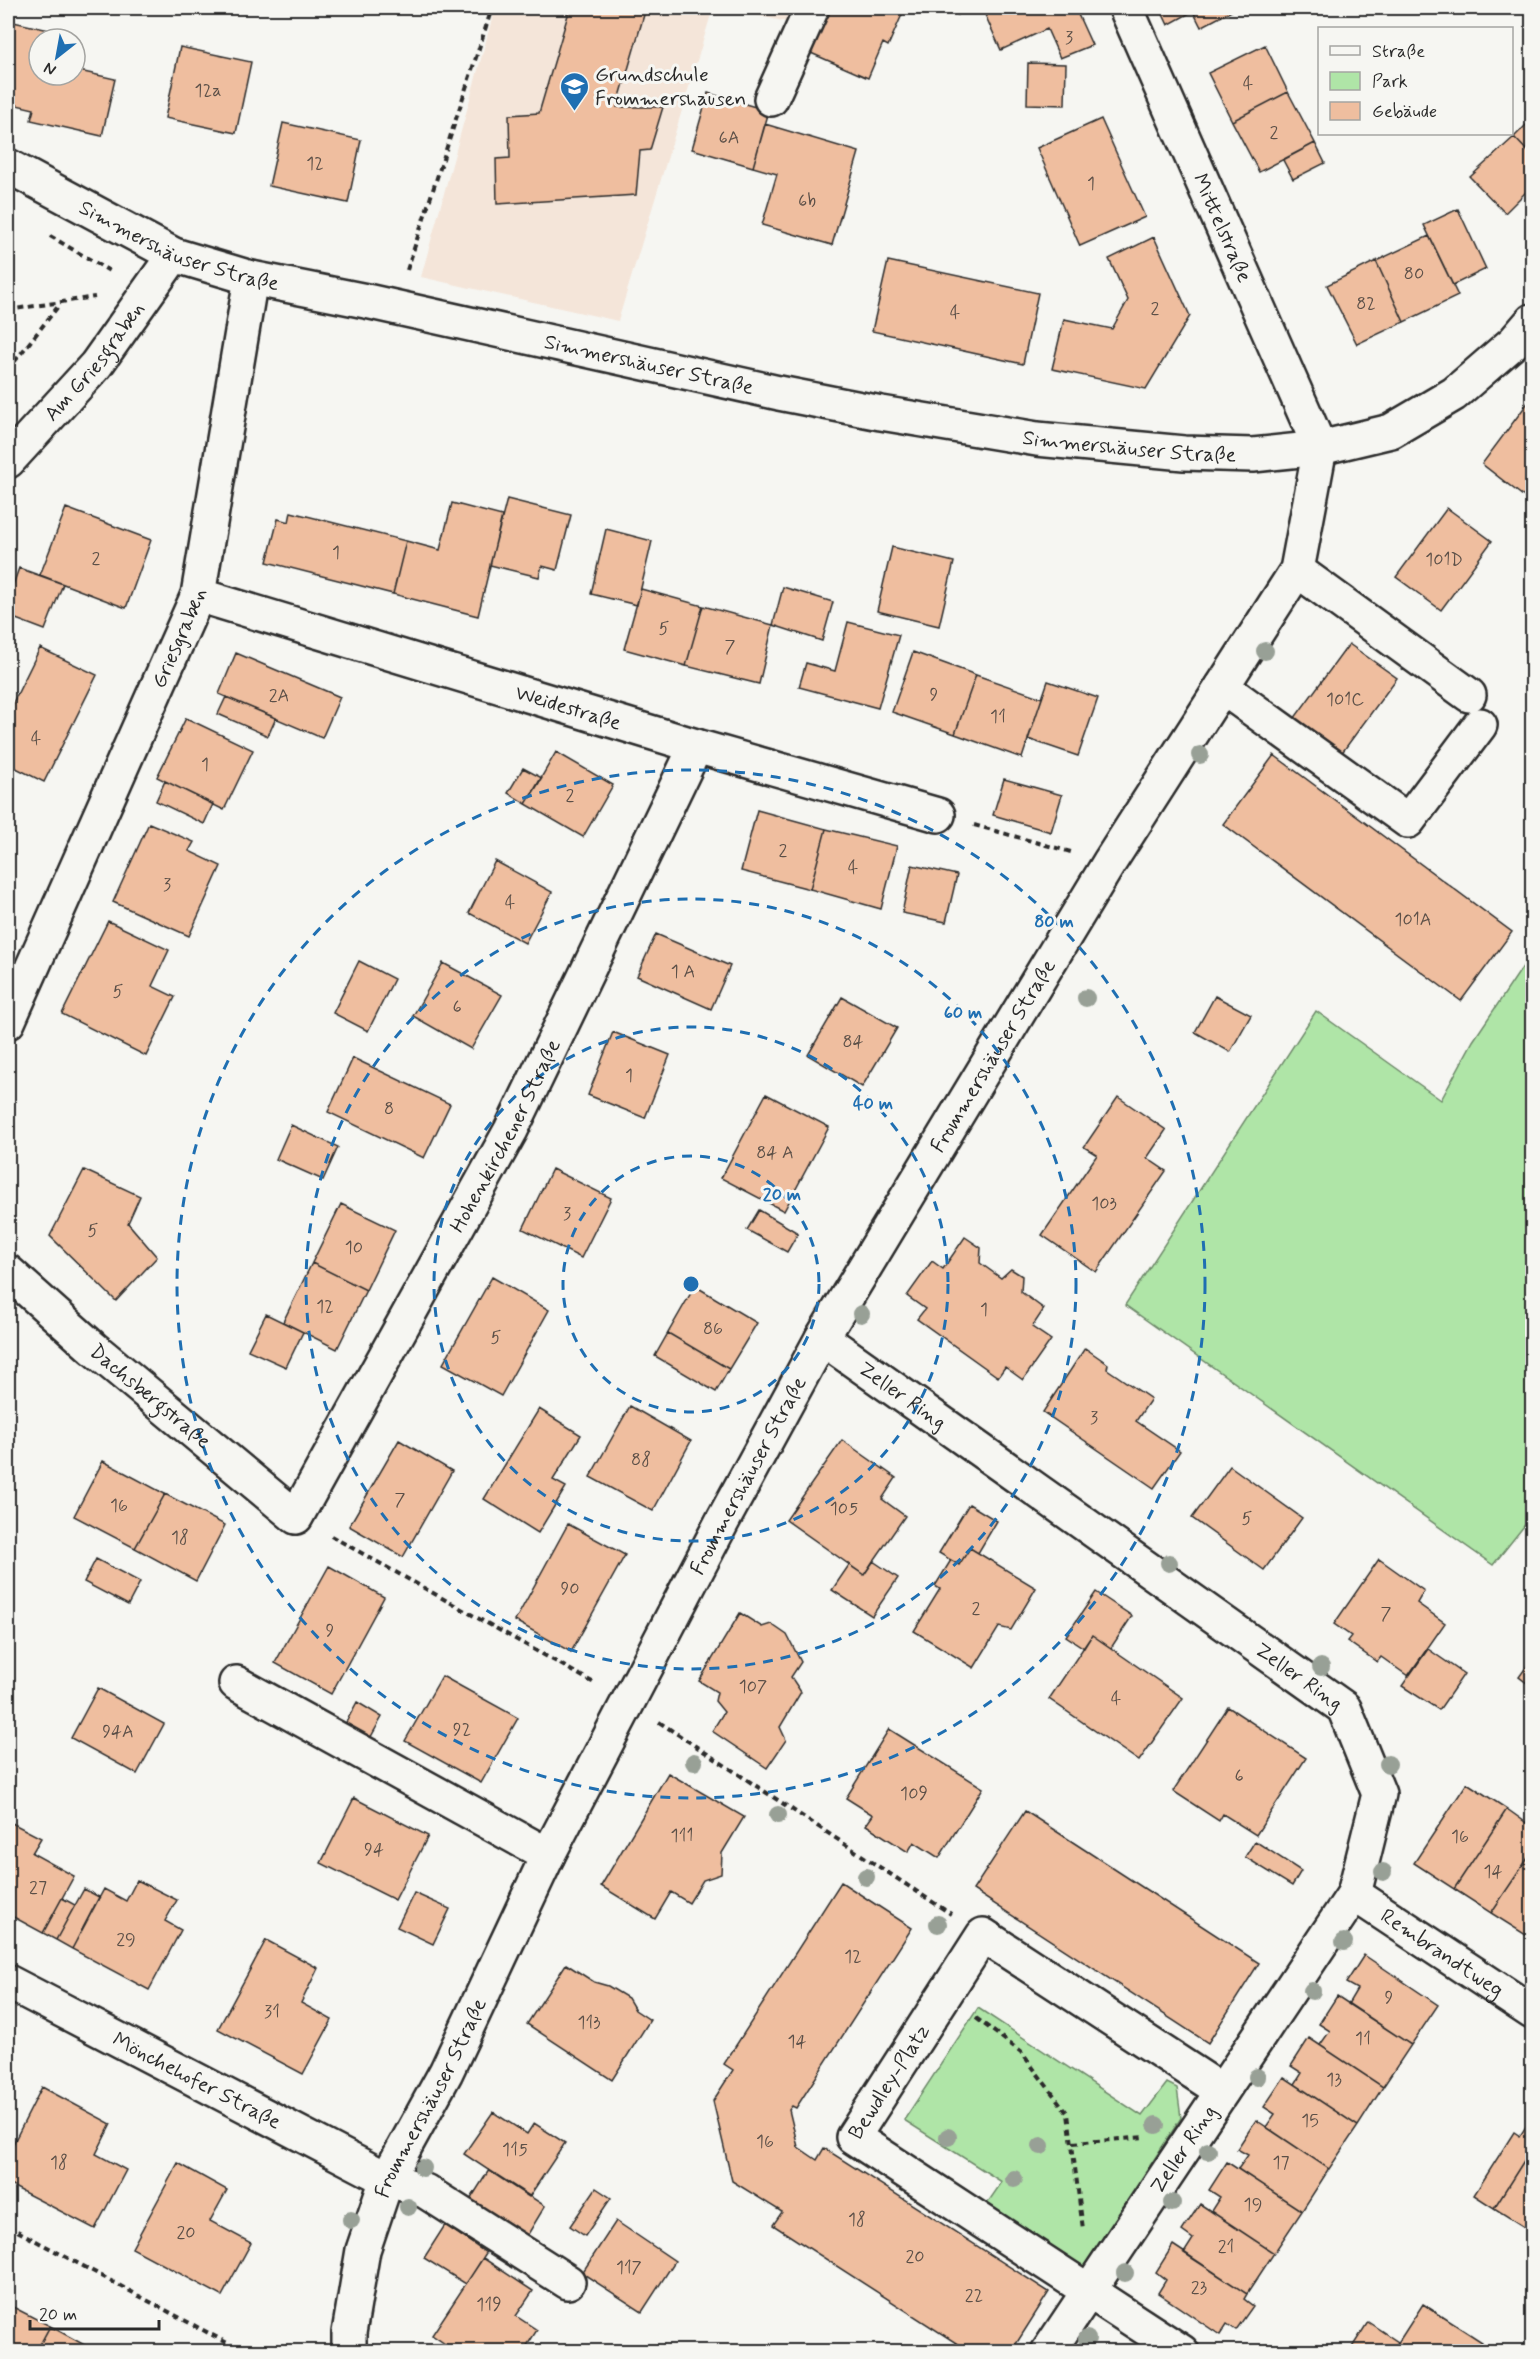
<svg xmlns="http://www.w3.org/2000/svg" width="1540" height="2359" font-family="Mynerve,sans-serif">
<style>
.built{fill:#f4e5d9}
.green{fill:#afe5a7;stroke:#6d8869;stroke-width:1.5}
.building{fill:#efbe9f;stroke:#2b2b2b;stroke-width:1.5}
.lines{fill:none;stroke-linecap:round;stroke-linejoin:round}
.minor-casing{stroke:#2b2b2b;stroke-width:38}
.path{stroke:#2b2b2b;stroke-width:4;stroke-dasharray:6 4.5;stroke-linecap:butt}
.minor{stroke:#f6f6f2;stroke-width:33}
.tree{fill:#98a096}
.ring{fill:none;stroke:#1f6fb2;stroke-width:3;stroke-dasharray:10 8}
.labels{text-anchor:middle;stroke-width:6;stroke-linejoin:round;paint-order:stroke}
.number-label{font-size:18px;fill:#5c5048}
.poi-label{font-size:21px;fill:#2b2b2b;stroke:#f6f6f2;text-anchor:start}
.street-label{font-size:21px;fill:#2b2b2b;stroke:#f6f6f2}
.centre{fill:#1f6fb2;stroke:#f6f6f2;stroke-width:3}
.ring-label{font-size:18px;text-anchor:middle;font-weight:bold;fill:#1f6fb2;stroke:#f6f6f2;stroke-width:6;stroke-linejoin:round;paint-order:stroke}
</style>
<rect width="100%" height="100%" fill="#f6f6f2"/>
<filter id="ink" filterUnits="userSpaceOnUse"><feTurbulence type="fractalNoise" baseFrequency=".0167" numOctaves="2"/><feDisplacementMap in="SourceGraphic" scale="12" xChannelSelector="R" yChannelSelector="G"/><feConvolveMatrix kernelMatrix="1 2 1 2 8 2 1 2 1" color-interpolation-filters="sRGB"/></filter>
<g filter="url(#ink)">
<path class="built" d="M495,8H713L618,321L421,277Z
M726,8H798L791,23Z"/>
<path class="green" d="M1532,953V1516L1493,1565L1125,1305L1316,1011L1441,1100L1473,1041Z
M978,2008L1142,2116L1167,2083L1177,2088L1181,2118L1075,2281L977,2218L1002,2182L904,2120Z"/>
<path class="building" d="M570,8H646L617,107H663L650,150L640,151L636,195L497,204L496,159L510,158L509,115L539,113Z
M822,8H905L888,46L883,43L868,78L804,50Z
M941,8H961L958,15Z
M982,8H1075L1092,45L1060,58L1047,29L1001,50Z
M1160,8H1199L1168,25Z
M1199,8H1237L1201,27L1193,11Z
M9,21L67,34L66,39H39V75H75V70L115,79L102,136L31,120L34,109L8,103Z
M1265,45L1288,92L1232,121L1208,73Z
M180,47L251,62L236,133L165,118Z
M1028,63L1066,64L1065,105L1027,104Z
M1288,92L1315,143L1259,172L1232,121Z
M708,93L769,111L753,167L692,149Z
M1101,119L1145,217L1080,246L1037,148Z
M1532,119V156L1514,137Z
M283,123L361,140L348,203L269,186Z
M765,124L859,152L832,245L762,225L777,174L753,167Z
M1514,137L1532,156V186L1505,213L1470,177Z
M1315,143L1325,163L1293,179L1283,160Z
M1458,209L1486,269L1453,285L1424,225Z
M1429,236L1458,296L1404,322L1376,261Z
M1154,237L1190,316L1146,389L1052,369L1064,319L1112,329L1128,300L1109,259Z
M888,261L1038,293L1023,364L872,331Z
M1376,261L1404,322L1357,344L1327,285Z
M1532,397V503L1482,464Z
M507,499L571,515L557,570L542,566L539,577L490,565Z
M452,503L502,516L478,616L393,594L406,541L440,550Z
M66,508L151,540L126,608L40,575Z
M1447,508L1492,541L1441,610L1396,577Z
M291,512L406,541L393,594L267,562L278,519L289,522Z
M606,529L652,541L637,605L591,594Z
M892,547L954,562L939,626L877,611Z
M19,568L63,584L45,630L8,616V599Z
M783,587L833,602L822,641L773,625Z
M641,589L703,606L686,666L624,649Z
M703,606L773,625L759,684L686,666Z
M848,622L899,635L878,708L799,687L806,663L835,671Z
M1349,644L1397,678L1341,754L1294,719Z
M40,648L97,675L44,782L8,764V713Z
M913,652L976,675L955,734L892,712Z
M236,653L340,697L322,738L219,694Z
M976,675L1042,698L1022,758L955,734Z
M1048,681L1098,698L1078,756L1028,739Z
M226,697L276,718L268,736L218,714Z
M186,718L253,750L224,810L157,777Z
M556,752L613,785L583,837L526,804Z
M1274,755L1512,932L1461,1001L1223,824Z
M523,768L542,778L526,804L508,793Z
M1004,779L1062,795L1051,832L993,815Z
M165,781L213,804L204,824L156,801Z
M757,810L826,829L810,889L741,871Z
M149,823L194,842L189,851L221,866L189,936L113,902Z
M826,829L897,846L881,909L810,889Z
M495,861L552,892L525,943L469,913Z
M912,865L957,875L946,922L902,913Z
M108,921L169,950L152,986L175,997L146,1056L62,1014Z
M656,934L730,966L711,1009L637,976Z
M359,961L394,979L368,1031L333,1013Z
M443,963L502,995L471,1049L413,1016Z
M1215,996L1251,1015L1230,1052L1195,1032Z
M842,997L897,1028L862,1087L808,1055Z
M613,1032L670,1055L645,1118L588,1095Z
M353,1058L450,1104L424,1158L328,1112Z
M766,1094L829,1127L784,1211L721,1178Z
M1118,1097L1166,1130L1147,1158L1166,1171L1096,1272L1042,1235L1097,1155L1084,1147Z
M291,1125L338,1147L323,1180L276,1159Z
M552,1169L611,1198L581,1258L523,1229Z
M84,1170L140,1196L128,1223L157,1257L116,1301L50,1236Z
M341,1204L395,1230L366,1290L312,1263Z
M759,1210L798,1233L787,1252L747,1230Z
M965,1237L981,1248L980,1263L1001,1278L1011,1269L1022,1276L1021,1292L1044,1309L1032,1327L1051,1340L1023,1380L1005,1367L998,1377L917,1319L925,1309L907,1296L932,1261L943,1269Z
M312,1263L366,1290L337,1349L283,1322Z
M492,1277L549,1310L501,1396L443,1364Z
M695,1286L757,1323L729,1369L668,1333Z
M266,1314L303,1332L286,1367L248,1350Z
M668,1333L729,1369L716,1392L655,1356Z
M1085,1348L1108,1364L1107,1369L1151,1399L1136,1421L1180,1451L1154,1488L1043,1412Z
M630,1406L691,1441L653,1511L590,1477Z
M539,1409L581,1435L553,1480L566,1487L538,1533L484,1499Z
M399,1440L452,1471L403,1557L349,1526Z
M842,1440L896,1478L882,1499L905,1516L864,1575L786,1520Z
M103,1461L165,1494L135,1548L74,1516Z
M1230,1466L1302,1518L1264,1570L1192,1518Z
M165,1494L225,1525L196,1581L135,1548Z
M969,1504L997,1521L978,1553L970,1548L959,1565L939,1553Z
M568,1524L625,1555L571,1652L515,1621Z
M970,1548L1036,1588L1011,1630L999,1627L974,1668L914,1631L940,1589L935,1586L951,1560L959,1565Z
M96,1559L140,1582L128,1605L84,1582Z
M1379,1559L1424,1591L1417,1603L1445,1623L1408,1676L1381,1657L1377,1662L1347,1641L1351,1636L1334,1624Z
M873,1561L898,1578L872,1616L832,1590L849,1565L864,1575Z
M329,1566L384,1597L331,1694L275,1663Z
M1096,1592L1132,1616L1111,1648L1092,1635L1084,1648L1066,1636Z
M740,1613L762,1627L771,1624L787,1635L801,1662L791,1677L801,1692L780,1727L786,1740L767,1768L712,1731L724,1712L715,1701L717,1692L699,1681Z
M1092,1635L1183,1698L1139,1761L1049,1699Z
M1428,1649L1464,1674L1439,1710L1402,1686Z
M1532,1659V1687L1519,1677Z
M442,1676L518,1718L481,1783L405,1741Z
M98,1688L164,1724L137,1774L71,1738Z
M357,1702L382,1717L368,1742L343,1728Z
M1228,1707L1306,1758L1256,1835L1223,1814L1219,1821L1173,1791Z
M889,1729L983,1788L939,1858L914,1842L908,1852L866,1825L873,1815L846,1798Z
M668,1773L744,1817L722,1853L721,1874L703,1880L689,1903L671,1892L655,1919L601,1886Z
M1467,1783L1507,1809L1454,1889L1414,1863Z
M354,1798L428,1836L395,1900L321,1863Z
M1507,1809L1532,1827V1852L1491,1913L1454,1889Z
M1025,1811L1259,1963L1208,2043L973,1890Z
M8,1821L41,1838L32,1853L74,1876L43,1933L8,1914Z
M1255,1841L1301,1871L1292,1886L1245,1857Z
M1532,1852V1931L1529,1937L1491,1913Z
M137,1880L177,1900L165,1921L181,1930L149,1990L72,1949L104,1889L126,1901Z
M841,1882L912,1928L796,2108L792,2106L789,2110L798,2147L817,2160L824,2148L1049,2292L1011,2352H970L773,2225L782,2212L732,2181L713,2101L733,2070L724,2064Z
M84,1889L99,1897L72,1949L56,1940Z
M414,1893L450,1909L433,1944L397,1927Z
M62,1898L75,1905L56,1940L43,1933Z
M266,1940L318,1968L301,2003L332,2020L303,2074L218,2029Z
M1364,1955L1438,2005L1411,2045L1348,2004L1357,1989L1346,1983Z
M566,1964L594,1982L608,1986L628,1998L635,2010L650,2020L612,2080L527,2024Z
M1337,1996L1411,2045L1383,2087L1320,2045L1330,2031L1319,2024Z
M1309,2038L1383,2087L1358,2126L1295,2084L1302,2073L1291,2066Z
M1284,2077L1358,2126L1329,2169L1266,2127L1275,2114L1264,2107Z
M42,2087L111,2124L96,2154L126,2170L95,2229L8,2184V2154Z
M493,2112L527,2134L534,2123L565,2143L529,2197L464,2154Z
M1532,2117V2148L1494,2208L1474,2195L1514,2132L1520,2136Z
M1256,2120L1329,2169L1302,2211L1238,2169L1248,2155L1237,2149Z
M1532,2148V2232L1494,2208Z
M1227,2162L1302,2211L1274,2253L1211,2211L1220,2197L1209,2190Z
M178,2163L227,2190L210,2221L251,2243L222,2296L132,2248Z
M489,2170L545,2206L527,2236L470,2200Z
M596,2188L611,2198L585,2236L570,2226Z
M1200,2204L1274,2253L1247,2294L1184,2253L1193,2239L1182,2231Z
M616,2221L675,2261L642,2312L582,2273Z
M445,2225L486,2253L466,2284L424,2258Z
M1173,2245L1247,2294L1244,2299L1253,2306L1236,2330L1227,2324L1220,2335L1158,2293L1166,2280L1156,2272Z
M483,2258L533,2291L516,2316L537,2330L523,2352H457L432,2335Z
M1423,2304L1482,2342L1476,2352H1392Z
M9,2305L50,2326L36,2352H8Z
M1368,2322L1398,2342L1392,2352H1349Z
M50,2326L90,2348L88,2352H36Z"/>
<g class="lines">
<defs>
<g id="minor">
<path id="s1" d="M1126,8L1320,448"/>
<path d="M771,99L812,8"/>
<path id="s2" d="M8,166L174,255L251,278L371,302L779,393L881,413L1037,439L1184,453L1253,455L1320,448L1391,431L1454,394L1514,342L1532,321"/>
<path id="s3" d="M8,461L96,365L174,255"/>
<path d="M1297,570L1469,695"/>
<path id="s4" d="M198,595L696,746L938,815"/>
<path d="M1222,687L1408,821L1480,725"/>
<path id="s5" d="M8,1022L198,595L251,278"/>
<path id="s6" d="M8,1272L93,1348L296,1517L511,1130L696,746"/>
<path id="s7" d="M822,1338L1344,1708L1379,1794L1354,1894L1048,2352"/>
<path d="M236,1683L548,1855"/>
<path id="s8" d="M1354,1894L1532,2012"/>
<path id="s9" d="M8,1982L387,2179L425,2191L568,2282"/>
<path id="s10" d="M349,2352V2333L363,2250L387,2179L446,2072L548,1855L722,1522L822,1338L1109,863L1297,570L1320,448"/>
<path id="s11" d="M1182,2352L853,2137L983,1935L1222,2091"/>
</g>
</defs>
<use href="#minor" class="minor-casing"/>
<path class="path" d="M50,236L113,273
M407,270L492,8
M8,310L95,297
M8,370L60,304
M974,825L1071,852
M331,1536L594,1683
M659,1722L951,1914
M976,2018L1021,2052L1068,2114L1083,2229
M1073,2143L1145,2137
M8,2226L231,2345L235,2352"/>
<use href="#minor" class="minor"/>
</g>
<g class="tree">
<circle cx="1265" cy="651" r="9"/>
<circle cx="1200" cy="755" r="9"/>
<circle cx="1086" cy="998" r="9"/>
<circle cx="861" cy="1314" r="9"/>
<circle cx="1169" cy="1563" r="9"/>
<circle cx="1321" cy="1667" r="9"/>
<circle cx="694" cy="1762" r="9"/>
<circle cx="1388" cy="1764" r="9"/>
<circle cx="778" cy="1815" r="9"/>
<circle cx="1383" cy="1872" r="9"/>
<circle cx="866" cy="1877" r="9"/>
<circle cx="938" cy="1924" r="9"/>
<circle cx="1344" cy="1942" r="9"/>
<circle cx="1312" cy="1991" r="9"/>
<circle cx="1257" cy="2077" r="9"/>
<circle cx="1156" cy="2125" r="9"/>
<circle cx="948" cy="2137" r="9"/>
<circle cx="1041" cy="2146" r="9"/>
<circle cx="1208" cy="2151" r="9"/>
<circle cx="423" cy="2168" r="9"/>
<circle cx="1014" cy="2179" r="9"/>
<circle cx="1172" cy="2203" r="9"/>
<circle cx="408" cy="2207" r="9"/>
<circle cx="351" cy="2220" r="9"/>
<circle cx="1125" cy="2273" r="9"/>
<circle cx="1087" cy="2339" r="9"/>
</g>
</g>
<g class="ring">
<circle cx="691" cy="1284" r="128"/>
<circle cx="691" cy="1284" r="257"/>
<circle cx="691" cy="1284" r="385"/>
<circle cx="691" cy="1284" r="514"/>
</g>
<defs>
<symbol id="school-pin" viewBox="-11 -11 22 30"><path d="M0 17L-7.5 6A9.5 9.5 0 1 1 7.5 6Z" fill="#1f6fb2" stroke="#f6f6f2"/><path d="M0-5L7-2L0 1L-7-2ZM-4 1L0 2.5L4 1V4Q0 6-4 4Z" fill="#fff"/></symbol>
</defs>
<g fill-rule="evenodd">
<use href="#school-pin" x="558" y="70" width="33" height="45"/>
</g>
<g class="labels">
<g class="number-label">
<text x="1069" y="43">3</text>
<text x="1248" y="89">4</text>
<text x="208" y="96">12a</text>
<text x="1274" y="138">2</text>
<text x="729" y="143">6A</text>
<text x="315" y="169">12</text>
<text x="1091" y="189">1</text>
<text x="807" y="206">6b</text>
<text x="1414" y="279">80</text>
<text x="1366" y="309">82</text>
<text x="1155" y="314">2</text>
<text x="955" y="318">4</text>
<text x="336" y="558">1</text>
<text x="96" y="564">2</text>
<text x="1444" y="565">101D</text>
<text x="664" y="634">5</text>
<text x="730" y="652">7</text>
<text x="934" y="700">9</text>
<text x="279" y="701">2A</text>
<text x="1345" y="705">101C</text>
<text x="998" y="722">11</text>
<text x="36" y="744">4</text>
<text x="205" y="770">1</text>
<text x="570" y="801">2</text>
<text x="783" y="856">2</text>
<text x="853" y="873">4</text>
<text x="167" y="890">3</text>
<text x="510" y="908">4</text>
<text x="1413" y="925">101A</text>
<text x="683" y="977">1 A</text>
<text x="118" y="997">5</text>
<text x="457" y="1012">6</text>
<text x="853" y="1047">84</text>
<text x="629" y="1081">1</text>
<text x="389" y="1114">8</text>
<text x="775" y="1158">84 A</text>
<text x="1104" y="1209">103</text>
<text x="567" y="1219">3</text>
<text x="93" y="1236">5</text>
<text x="354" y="1253">10</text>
<text x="325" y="1312">12</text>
<text x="984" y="1315">1</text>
<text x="713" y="1334">86</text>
<text x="496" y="1343">5</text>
<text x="1094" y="1423">3</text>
<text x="641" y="1465">88</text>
<text x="400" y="1505">7</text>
<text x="119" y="1511">16</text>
<text x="844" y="1514">105</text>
<text x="1247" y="1524">5</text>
<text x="180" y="1543">18</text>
<text x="570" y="1594">90</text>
<text x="976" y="1614">2</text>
<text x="1386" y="1619">7</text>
<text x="330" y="1636">9</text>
<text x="753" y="1692">107</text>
<text x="1116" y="1704">4</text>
<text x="462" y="1735">92</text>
<text x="118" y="1737">94A</text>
<text x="1239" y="1781">6</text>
<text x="914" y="1799">109</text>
<text x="682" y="1841">111</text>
<text x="1460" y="1842">16</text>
<text x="374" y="1855">94</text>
<text x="1493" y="1877">14</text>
<text x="38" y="1893">27</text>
<text x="126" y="1945">29</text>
<text x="853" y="1962">12</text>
<text x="1389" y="2003">9</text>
<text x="272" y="2017">31</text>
<text x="589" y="2028">113</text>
<text x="1363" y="2044">11</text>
<text x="797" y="2047">14</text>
<text x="1334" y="2085">13</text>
<text x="1310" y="2126">15</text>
<text x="765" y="2147">16</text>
<text x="515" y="2155">115</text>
<text x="59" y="2168">18</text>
<text x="1281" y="2168">17</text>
<text x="1253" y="2210">19</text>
<text x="857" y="2225">18</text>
<text x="186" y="2238">20</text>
<text x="1226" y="2252">21</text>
<text x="915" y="2262">20</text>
<text x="629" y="2273">117</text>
<text x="1199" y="2293">23</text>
<text x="974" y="2301">22</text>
<text x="489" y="2310">119</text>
</g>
<g class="poi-label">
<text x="595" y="81">Grundschule<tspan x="595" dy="24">Frommershausen</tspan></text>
</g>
<g class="street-label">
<text dy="7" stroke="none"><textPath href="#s1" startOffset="240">Mittelstraße</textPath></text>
<text dy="7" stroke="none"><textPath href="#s2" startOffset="190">Simmershäuser Straße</textPath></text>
<text dy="7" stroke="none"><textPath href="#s3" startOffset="132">Am Griesgraben</textPath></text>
<text dy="7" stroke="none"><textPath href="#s2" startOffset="676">Simmershäuser Straße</textPath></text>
<text dy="7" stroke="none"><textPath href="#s2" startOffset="1164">Simmershäuser Straße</textPath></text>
<text dy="7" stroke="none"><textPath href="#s5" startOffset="420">Griesgraben</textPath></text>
<text dy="7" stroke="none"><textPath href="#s4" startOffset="387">Weidestraße</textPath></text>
<text dy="7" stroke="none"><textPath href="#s10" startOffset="1455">Frommershäuser Straße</textPath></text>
<text dy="7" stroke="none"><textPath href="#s6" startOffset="813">Hohenkirchener Straße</textPath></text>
<text dy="7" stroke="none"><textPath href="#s6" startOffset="189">Dachsbergstraße</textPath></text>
<text dy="7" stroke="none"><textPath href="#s7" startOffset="99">Zeller Ring</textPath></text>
<text dy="7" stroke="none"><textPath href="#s10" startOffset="969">Frommershäuser Straße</textPath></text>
<text dy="7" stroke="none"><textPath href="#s7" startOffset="585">Zeller Ring</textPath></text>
<text dy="7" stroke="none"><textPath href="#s8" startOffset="106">Rembrandtweg</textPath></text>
<text dy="7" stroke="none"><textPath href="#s11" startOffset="459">Bewdley-Platz</textPath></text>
<text dy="7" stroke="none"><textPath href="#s9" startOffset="213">Mönchehofer Straße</textPath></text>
<text dy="7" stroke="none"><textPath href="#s10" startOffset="270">Frommershäuser Straße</textPath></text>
<text transform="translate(1183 2149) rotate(-56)" y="7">Zeller Ring</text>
</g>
</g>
<circle cx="691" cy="1284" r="9" class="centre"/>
<g class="ring-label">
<text x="1054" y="927">80 m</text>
<text x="963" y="1018">60 m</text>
<text x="873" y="1109">40 m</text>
<text x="782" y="1200">20 m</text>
</g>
<rect width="1540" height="2359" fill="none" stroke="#f6f6f2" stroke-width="30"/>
<rect x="15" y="15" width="1510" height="2329" fill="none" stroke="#2b2b2b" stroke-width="2" filter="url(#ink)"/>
<rect x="1318" y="27" width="195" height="108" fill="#f6f6f2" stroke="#a5a5a2" stroke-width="1.5"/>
<rect x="1330" y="46" width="30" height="9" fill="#f6f6f2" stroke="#a5a5a2" stroke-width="1.5"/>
<text x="1372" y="57" font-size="18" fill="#2b2b2b">Straße</text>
<rect x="1330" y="72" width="30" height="18" fill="#afe5a7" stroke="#a5a5a2" stroke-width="1.5"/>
<text x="1372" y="87" font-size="18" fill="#2b2b2b">Park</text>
<rect x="1330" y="102" width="30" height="18" fill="#efbe9f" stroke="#a5a5a2" stroke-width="1.5"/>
<text x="1372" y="117" font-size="18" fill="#2b2b2b">Gebäude</text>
<g transform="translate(57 57) rotate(211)"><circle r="28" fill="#f6f6f2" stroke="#a5a5a2" stroke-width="1.5"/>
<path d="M0-4.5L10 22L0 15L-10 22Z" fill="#1f6fb2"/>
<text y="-9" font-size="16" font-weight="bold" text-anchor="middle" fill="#2b2b2b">N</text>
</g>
<path d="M30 2320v9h129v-9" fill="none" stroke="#2b2b2b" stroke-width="3"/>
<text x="39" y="2320" font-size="18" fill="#2b2b2b" stroke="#f6f6f2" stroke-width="4.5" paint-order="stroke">20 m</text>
</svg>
